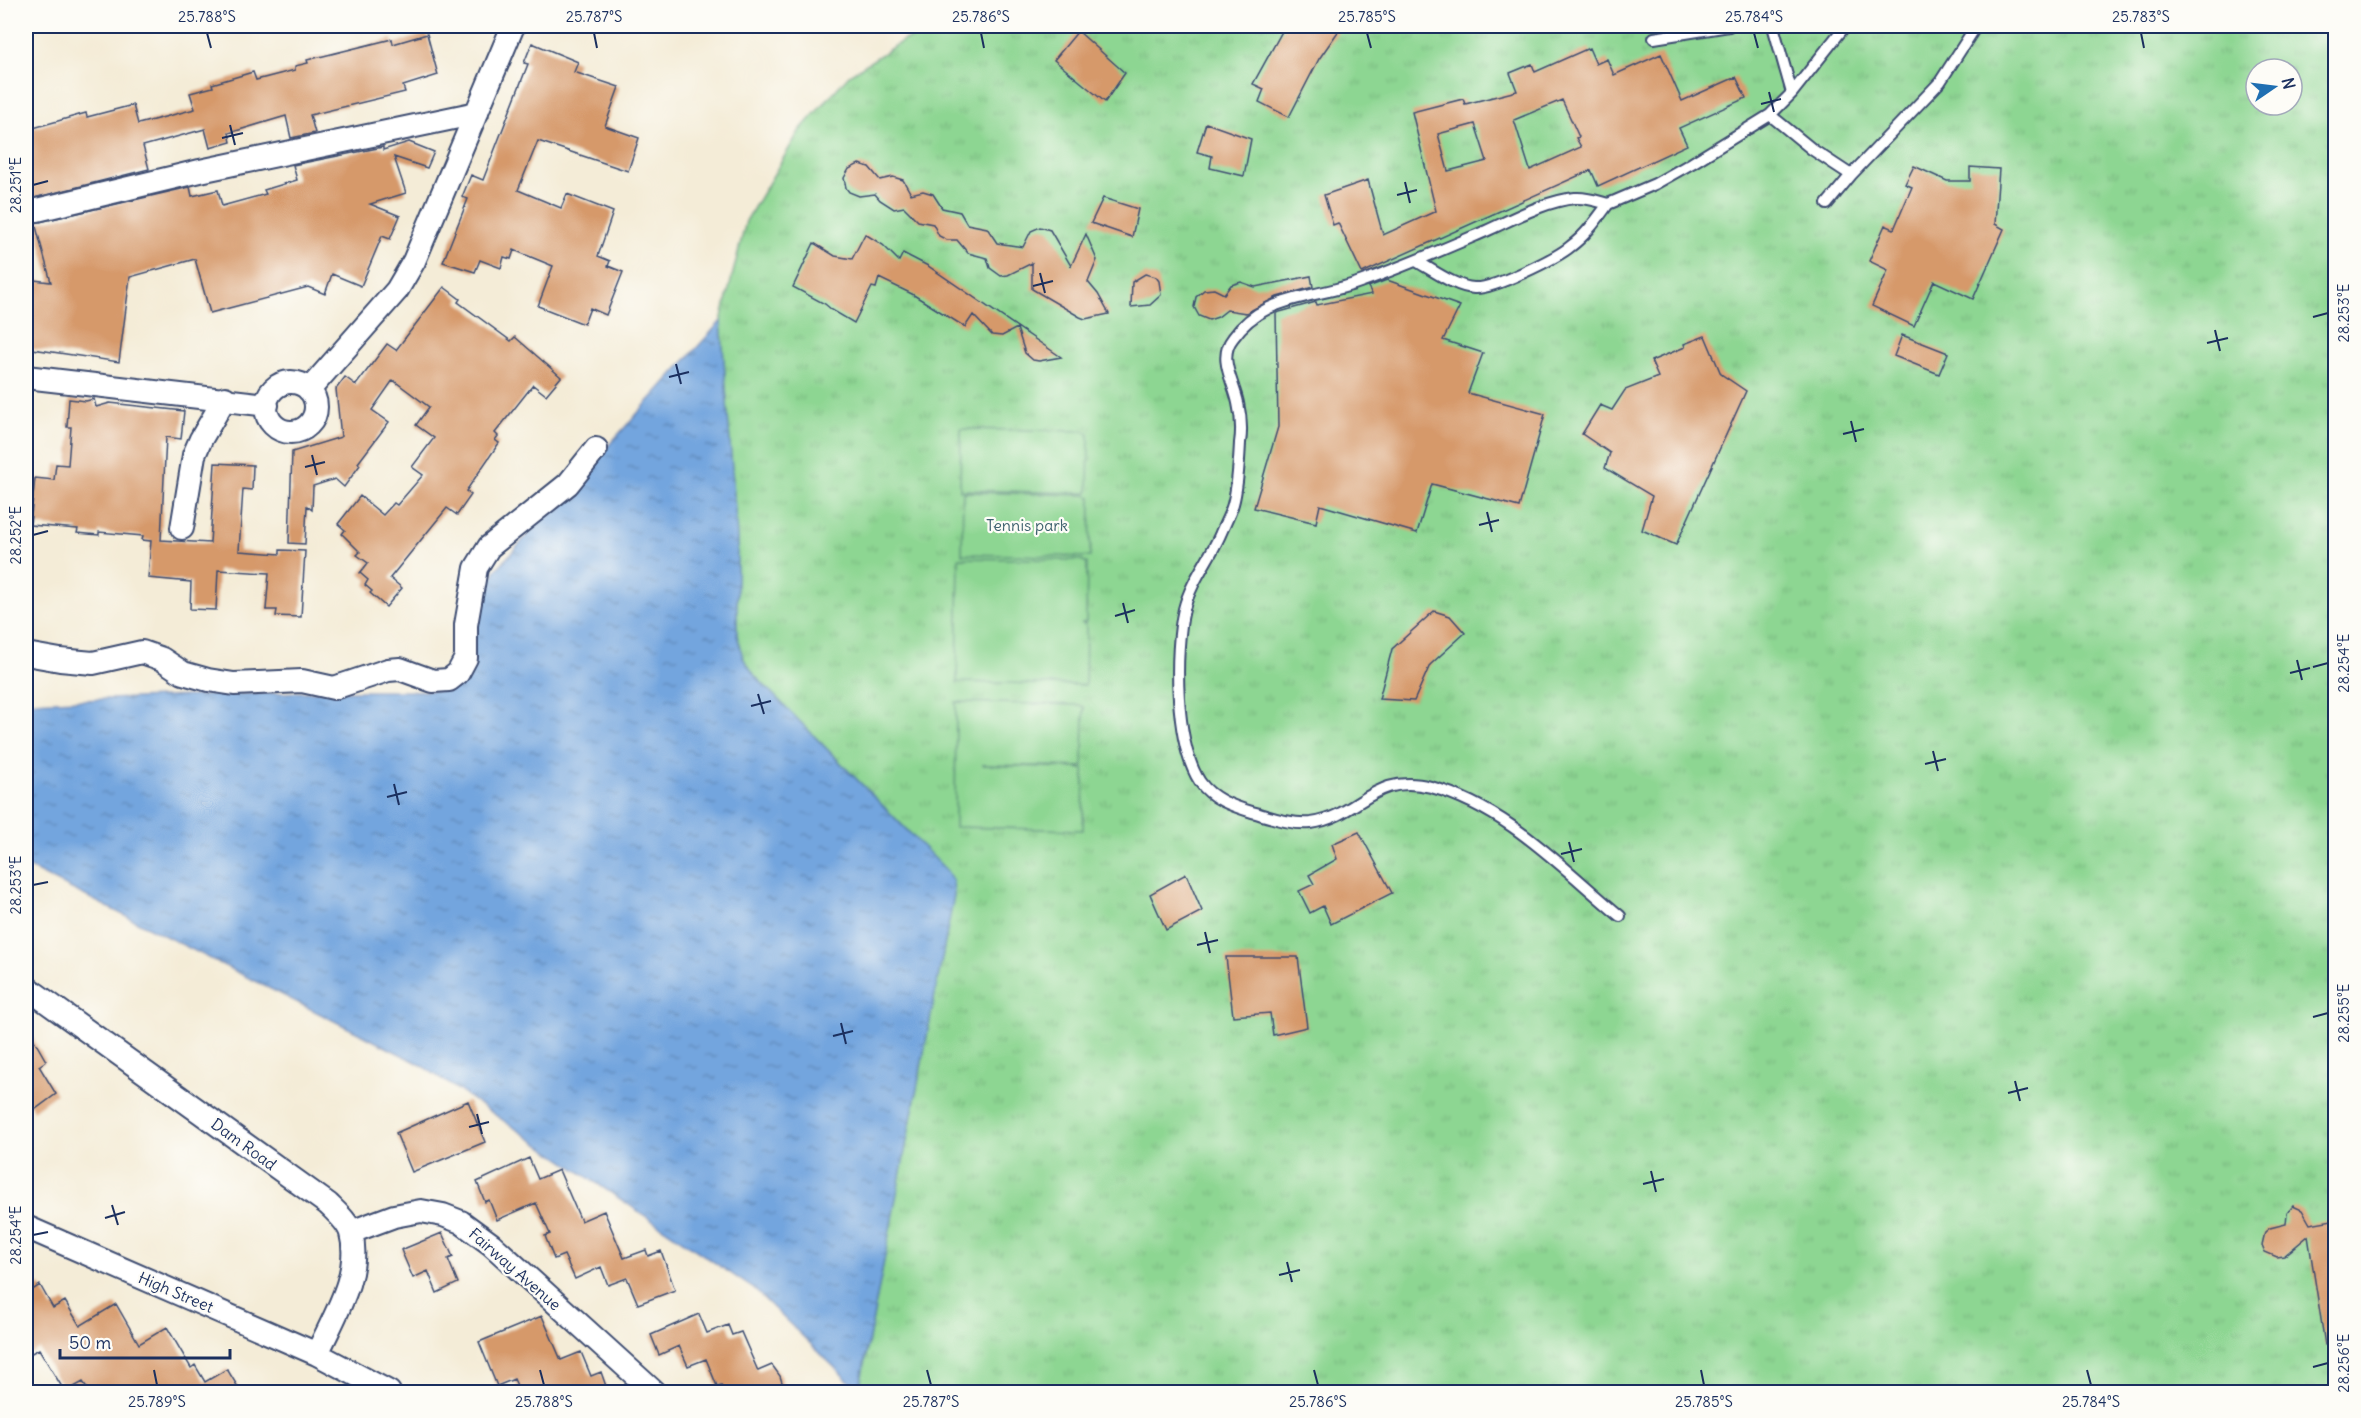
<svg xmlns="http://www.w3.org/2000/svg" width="2361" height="1418" font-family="Delius,sans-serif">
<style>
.grass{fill:url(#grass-tufts);stroke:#548278;stroke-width:1.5;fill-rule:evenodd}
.park{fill:#8dd692;stroke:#548278;stroke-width:1.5}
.water{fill:url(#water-ripples);stroke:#476a9e;stroke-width:1.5}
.building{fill:#d6996b;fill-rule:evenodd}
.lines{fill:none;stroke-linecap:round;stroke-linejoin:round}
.service-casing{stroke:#3c4b70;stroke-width:14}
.minor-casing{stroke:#3c4b70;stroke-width:26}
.service{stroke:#fff;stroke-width:10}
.minor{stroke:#fff;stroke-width:22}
.ticks{fill:none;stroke:#1b2f5e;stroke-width:2}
.labels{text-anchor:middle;stroke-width:4.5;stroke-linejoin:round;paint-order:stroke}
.park-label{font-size:16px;fill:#3d616e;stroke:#fdfcf7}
.street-label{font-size:16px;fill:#1b2f5e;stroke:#fdfcf7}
.neatline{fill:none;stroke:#1b2f5e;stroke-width:2}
.ticks-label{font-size:15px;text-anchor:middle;fill:#1b2f5e}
</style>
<defs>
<pattern id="grass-tufts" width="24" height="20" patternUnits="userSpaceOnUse" patternTransform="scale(1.5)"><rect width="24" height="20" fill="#8dd692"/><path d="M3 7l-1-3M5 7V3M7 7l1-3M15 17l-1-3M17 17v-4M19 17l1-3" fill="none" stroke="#79b880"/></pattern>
<pattern id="water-ripples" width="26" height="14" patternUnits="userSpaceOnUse" patternTransform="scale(1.5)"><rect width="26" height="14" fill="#73a5de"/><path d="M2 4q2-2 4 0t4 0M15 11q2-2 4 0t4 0" fill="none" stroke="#5e87b7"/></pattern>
</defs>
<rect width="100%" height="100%" fill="#fdfcf7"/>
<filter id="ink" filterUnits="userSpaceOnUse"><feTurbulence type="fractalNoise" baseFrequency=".0167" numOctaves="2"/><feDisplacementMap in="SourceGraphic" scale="12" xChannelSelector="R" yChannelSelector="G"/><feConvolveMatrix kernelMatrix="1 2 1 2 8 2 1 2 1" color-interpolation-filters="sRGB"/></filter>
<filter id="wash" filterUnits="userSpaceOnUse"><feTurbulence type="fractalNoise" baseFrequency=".008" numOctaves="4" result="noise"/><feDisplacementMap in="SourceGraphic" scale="24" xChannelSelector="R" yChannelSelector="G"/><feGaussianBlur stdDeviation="1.35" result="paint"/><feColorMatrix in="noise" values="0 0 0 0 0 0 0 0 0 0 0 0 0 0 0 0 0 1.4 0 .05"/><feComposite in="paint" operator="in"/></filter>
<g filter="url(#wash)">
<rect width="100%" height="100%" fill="#f4ecd7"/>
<path class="grass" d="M942,26H2335V1392H861L859,1391L954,895L953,882L907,830L755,676L743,658L737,636V537L721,321L746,221L800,130L849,75L904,40ZM2256,69H2292V105H2256Z"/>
<path class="park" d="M961,429L1084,431L1089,434L1088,493L960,490Z
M963,492L1086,495L1091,497L1090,557L962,554Z
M959,558L1081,560L1087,563L1086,622L1082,623L1086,625L1085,685L957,682Z
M956,702L1079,705L1084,707L1083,767L982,765L1078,768L1084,770L1083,830L955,827Z"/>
<path class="water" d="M721,321L737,537V635L743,658L755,676L947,871L953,882L954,895L859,1391L754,1289L418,1063L26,866V702L331,691H449L495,571Z"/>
<g id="blocks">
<path class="building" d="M1285,26H1342L1319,59L1289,117L1259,102L1264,89L1253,84Z
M1078,31L1125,73L1105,102L1054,60Z
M427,34L438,75L403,86L405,92L310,115L315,133L291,138L286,116L229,133L231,142L210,148L205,129L143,146L149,169L26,200V130L86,113L87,117L133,105L138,124L195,109L190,93L213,87L212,84L253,72L256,80L295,70V66L308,63L307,60L392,39L393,44Z
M532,43L578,62L574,72L619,87L605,126L639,138L628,171L538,141L518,190L561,208L567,194L613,212L598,256L610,261L608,266L623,272L606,315L590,308L584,324L538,306L553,266L514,250L511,259L504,257L501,268L480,260L475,272L443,262L468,199L462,197L471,175L483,180L528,64L524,63Z
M1589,48L1596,64L1607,59L1614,75L1661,54L1682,101L1736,77L1746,98L1679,128L1687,145L1598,186L1591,170L1362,273L1338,223L1333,225L1324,195L1368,180L1383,235L1436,211L1412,112L1463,99L1465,104L1517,91L1510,73L1532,64L1535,72ZM1562,100L1579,137L1576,138L1581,147L1530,170L1514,120ZM1475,124L1487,161L1448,171L1438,134Z
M1206,123L1251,139L1244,176L1210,168L1212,156L1197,152Z
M409,142L434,152L427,168L394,157L406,193L370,204L400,216L390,239L382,236L361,286L332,274L325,294L308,287L210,313L195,259L130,277L119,362L26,348V279L51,282L35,223L190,187L192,196L218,190L222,206L266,194L264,190L297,180L293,165L383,147V150Z
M859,164L869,167L880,180L893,177L903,180L911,194L923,191L933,194L942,208L960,212L967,224L987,228L997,243L1023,247L1031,231L1040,227L1050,230L1071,266L1086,234L1097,260L1088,282L1098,294L1109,314L1085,319L1080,317L1032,289V263L1008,275L1001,276L990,268L987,258L968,253L957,240H947L939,236L933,224L918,221L904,207L894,209L880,200L875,194L859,196L849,192L846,188L844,178L849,169Z
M1914,166L1947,181H1970V167L1999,169L1995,224L2004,229L1973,299L1934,281L1914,326L1872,306L1888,270L1869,261L1885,225L1894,229L1912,187L1905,184Z
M1103,198L1138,209L1132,237L1091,223Z
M865,234L883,245L899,261L903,253L928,266L1061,357L1039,361L1033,360L1025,353L1017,328L1002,336L992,335L973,315L965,327L912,294L879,278L876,288L872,287L854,323L832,310L825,304L793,287L814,243L835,256L852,259Z
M1145,274L1156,277L1159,281L1161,295L1150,305L1131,307L1132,282Z
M1311,276L1313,287L1277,297L1246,313L1227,310L1218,317L1209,320L1199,316L1194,307L1196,297L1204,290L1214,289L1224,294L1231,285L1241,282L1255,287Z
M1387,280L1460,306L1443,340L1483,353L1468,393L1545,414L1519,507L1432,484L1417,533L1320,505L1316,523L1254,508L1278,427L1276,313L1316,302L1317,305L1372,294L1368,287Z
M444,287L460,299L458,302L511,341L515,337L561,377L546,395L533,385L495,433L498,436L495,440L499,443L466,491L471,495L457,515L447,508L390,578L402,588L386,607L370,593L372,591L365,585L368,580L360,573L368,563L357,555L360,552L342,534L345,530L338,524L360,496L383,515L394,503L397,505L423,475L412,467L434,438L416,425L429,407L393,380L372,410L389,422L358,463L360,465L344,487L335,479L313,486L312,510L307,506L305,544L289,543L292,452L341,437L336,389L345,377L356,385L387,344L396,350Z
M1902,335L1948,353L1939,374L1894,356Z
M1705,336L1721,374L1746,391L1676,545L1642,530L1652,496L1605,468L1610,453L1582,434L1600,405L1612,410L1625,390L1658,377L1651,361L1685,347L1684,344Z
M69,399L86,401L94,399L96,407L110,403L184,411L181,439L166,437L161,540L210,543L215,463L253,465L252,490L243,489L239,551L280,554V550L305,551L301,617L276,616L277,610H266L269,573L218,570L216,610L190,609L191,582L148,578L151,541L142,540L143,536L99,532V535L77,533L78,529L30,525L35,478L54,480L56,464L68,465L71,427H67Z
M1434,611L1450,616L1465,633L1430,665L1414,701L1379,699L1392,649Z
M1359,832L1392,893L1331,924L1323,906L1310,913L1299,891L1314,884L1309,875L1337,859L1332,844Z
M1186,874L1202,911L1166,930L1150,894Z
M1226,957H1298L1307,1027L1273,1035L1270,1013L1233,1016Z
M26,1026L46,1061L39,1066L56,1094L33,1111L26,1097Z
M468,1101L485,1142L412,1172L396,1133Z
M529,1158L538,1179L559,1170L581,1221L604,1211L624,1258L646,1250L648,1256L661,1251L675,1290L638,1304L627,1278L608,1285L601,1267L575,1279L564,1255L554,1259L545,1236L550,1234L536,1203L497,1220L489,1200L485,1202L477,1182Z
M2293,1206L2302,1210L2310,1224L2332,1220L2336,1244V1344L2325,1345L2308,1236L2284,1256L2277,1257L2265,1252L2262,1245L2265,1232L2270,1228L2286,1224L2287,1213Z
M442,1233L453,1257L448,1259L458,1283L437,1293L428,1271L413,1278L401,1250Z
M40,1285L53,1308L65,1301L80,1326L116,1304L139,1344L167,1327L191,1368L195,1365L205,1382L227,1369L241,1392H90L83,1382L65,1392L39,1349L26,1356V1294Z
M699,1314L707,1333L728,1325L732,1335L741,1332L758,1371L772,1365L780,1376L785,1392H724L721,1385L717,1386L706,1359L688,1366L679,1346L659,1355L651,1335Z
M542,1316L561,1360L581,1352L591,1376L601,1372L608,1392H520L514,1379L497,1386L479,1342Z"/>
</g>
</g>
<g filter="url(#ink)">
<use href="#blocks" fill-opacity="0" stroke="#3c4b70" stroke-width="1.5"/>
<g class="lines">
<defs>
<path id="service" d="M1773,26L1792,93
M1654,38L1729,26
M1770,115L1813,150L1851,175L1940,82L1976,26
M1827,204L1851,175
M1416,261C1433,270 1455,287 1474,288C1492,290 1557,258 1571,246C1586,235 1597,219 1608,204
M1620,916C1562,868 1506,807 1431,787C1373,772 1360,816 1311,823C1292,825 1270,817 1252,812C1232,806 1212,799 1200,782C1175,744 1174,652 1184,609C1191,581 1209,560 1220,535C1224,525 1230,515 1233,504C1238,486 1239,463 1240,443C1242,430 1241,416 1238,403C1234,382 1217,358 1233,338C1242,325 1254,315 1269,308C1297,295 1331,293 1360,282C1403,267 1444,249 1486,231C1513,219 1545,201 1575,198C1587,197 1597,201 1608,204L1655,184L1692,163L1770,115L1792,93L1845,26"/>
<path id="minor" d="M37,210L200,171L477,113
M26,377L267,405
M266 407a25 25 0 1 1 50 0a25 25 0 1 1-50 0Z
M309,390L397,290L414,261L513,26
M182,528L194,455L201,439L225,398
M26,654L60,660L93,663L142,652L162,659L183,673L208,680L234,684L302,681L334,688L388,670L400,669L433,681L449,680L458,673L466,658V625L476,568L489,547L568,484L596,449
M26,987L328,1204C336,1212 348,1222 351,1233C362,1274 333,1318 317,1354
M26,1227L317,1354L389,1392
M351,1232L394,1216L421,1211L443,1215L461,1222L491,1244L654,1392"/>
</defs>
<use href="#service" class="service-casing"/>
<use href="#minor" class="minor-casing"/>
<use href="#service" class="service"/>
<use href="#minor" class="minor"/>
</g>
</g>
<path class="ticks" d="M207,33L211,48M594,33L597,48M981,33L984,48M1367,33L1371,48M1754,33L1758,48M2141,33L2144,48M1769,92L1774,112M1761,104L1781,99M230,125L235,145M222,138L243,133M1405,182L1410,203M33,185L48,181M1397,195L1417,190M1040,273L1045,293M1033,286L1053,281M2313,317L2328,313M2215,330L2220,351M2207,343L2228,338M676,364L681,384M669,377L689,372M1851,421L1856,442M1843,434L1864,429M312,455L317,475M305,467L325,462M1487,512L1492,532M1479,525L1499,520M33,535L48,531M1123,603L1128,623M1115,616L1135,610M2297,660L2302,680M2313,667L2328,663M2290,673L2310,668M758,694L764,714M751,706L771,701M1933,751L1938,771M1925,764L1946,759M394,784L399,805M387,797L407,792M1569,842L1574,862M1561,854L1582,849M33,885L48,882M1205,932L1210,953M1197,945L1218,940M2313,1017L2328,1013M841,1023L846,1044M833,1036L853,1031M2015,1081L2020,1101M2008,1093L2028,1088M477,1114L482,1134M469,1127L489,1122M1651,1171L1656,1192M1643,1184L1664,1179M112,1205L118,1225M105,1218L125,1212M33,1235L48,1232M1287,1262L1292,1282M1279,1275L1300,1270M2313,1367L2328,1363M154,1370L157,1385M540,1370L544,1385M927,1370L931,1385M1314,1370L1318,1385M1701,1370L1704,1385M2087,1370L2091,1385"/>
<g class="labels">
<g class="park-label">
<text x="1027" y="531">Tennis park</text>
</g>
<g class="street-label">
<text transform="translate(244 1144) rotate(36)" y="6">Dam Road</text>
<text transform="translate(515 1269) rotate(41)" y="6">Fairway Avenue</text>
<text transform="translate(176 1292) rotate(23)" y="6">High Street</text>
</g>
</g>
<rect width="2361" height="1418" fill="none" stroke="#fdfcf7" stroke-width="66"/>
<g transform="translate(2274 87) rotate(76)"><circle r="28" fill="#fdfcf7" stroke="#a3aaba" stroke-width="1.5"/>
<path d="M0-4.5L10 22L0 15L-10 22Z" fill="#1f6fb2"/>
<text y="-9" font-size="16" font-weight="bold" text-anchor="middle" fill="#1b2f5e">N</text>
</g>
<path d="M60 1349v9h170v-9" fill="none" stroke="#1b2f5e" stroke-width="3"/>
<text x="69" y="1349" font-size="18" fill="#1b2f5e" stroke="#fdfcf7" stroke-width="4.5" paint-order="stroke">50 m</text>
<rect x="33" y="33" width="2295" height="1352" class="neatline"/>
<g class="ticks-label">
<text x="207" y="22">25.788°S</text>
<text x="594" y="22">25.787°S</text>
<text x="981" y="22">25.786°S</text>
<text x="1367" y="22">25.785°S</text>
<text x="1754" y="22">25.784°S</text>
<text x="2141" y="22">25.783°S</text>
<text transform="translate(16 185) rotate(-90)" y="5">28.251°E</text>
<text transform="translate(2344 313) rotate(-90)" y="5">28.253°E</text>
<text transform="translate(16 535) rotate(-90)" y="5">28.252°E</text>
<text transform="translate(2344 663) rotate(-90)" y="5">28.254°E</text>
<text transform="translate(16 885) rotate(-90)" y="5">28.253°E</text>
<text transform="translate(2344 1013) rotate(-90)" y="5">28.255°E</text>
<text transform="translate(16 1235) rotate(-90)" y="5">28.254°E</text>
<text transform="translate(2344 1363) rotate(-90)" y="5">28.256°E</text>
<text x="157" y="1407">25.789°S</text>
<text x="544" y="1407">25.788°S</text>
<text x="931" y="1407">25.787°S</text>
<text x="1318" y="1407">25.786°S</text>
<text x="1704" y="1407">25.785°S</text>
<text x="2091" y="1407">25.784°S</text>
</g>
</svg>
